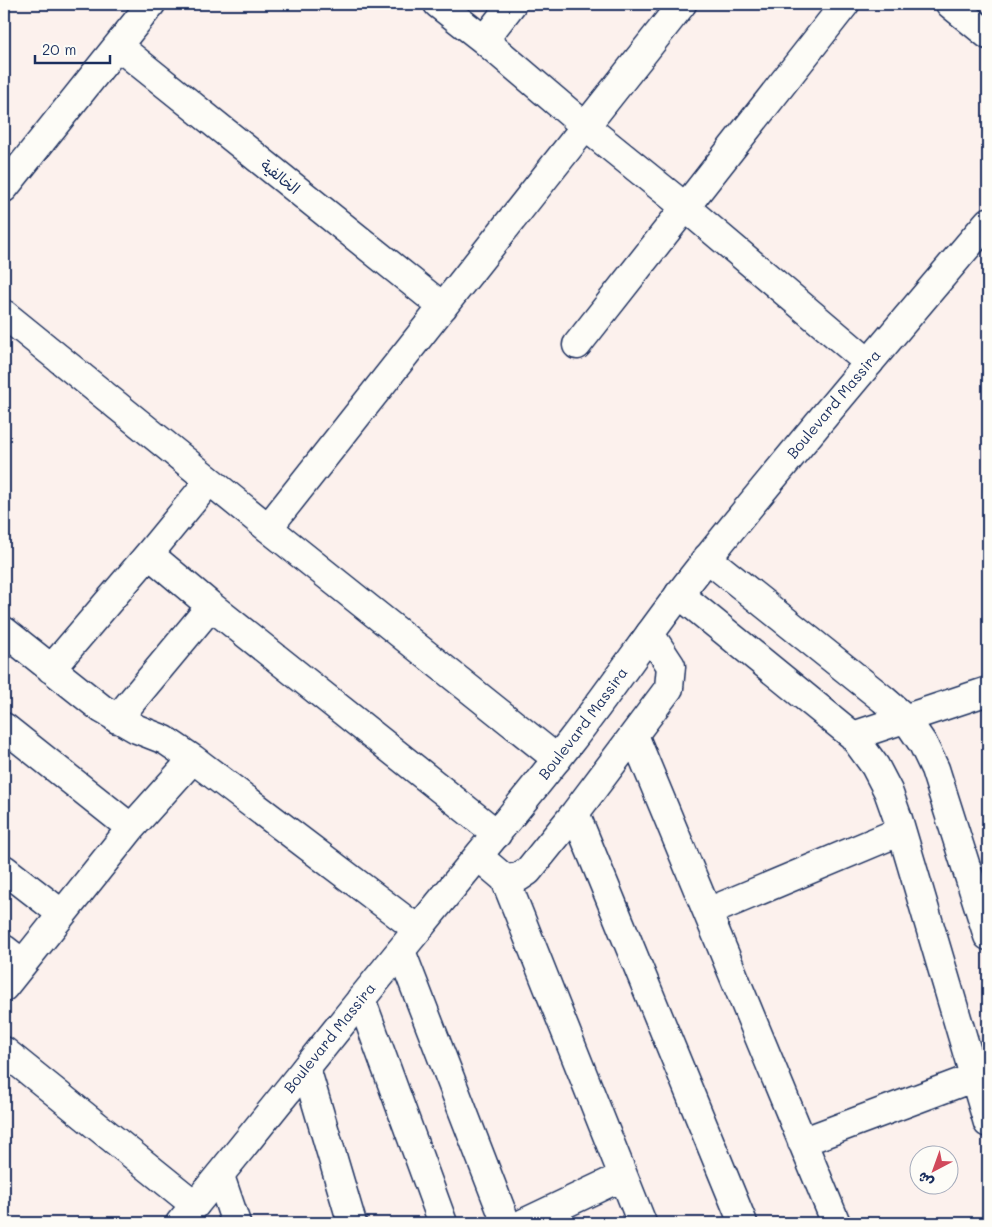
<svg xmlns="http://www.w3.org/2000/svg" width="992" height="1227" font-family="Mali,'Playpen Sans Arabic',sans-serif">
<style>
.lines{fill:none;stroke-linecap:round;stroke-linejoin:round}
.minor-casing{stroke:#1b2f5e;stroke-width:31}
.secondary-casing{stroke:#1b2f5e;stroke-width:31}
.minor{stroke:#fdfcf7;stroke-width:28}
.secondary{stroke:#fdfcf7;stroke-width:28}
.labels{text-anchor:middle;stroke-width:5;stroke-linejoin:round;paint-order:stroke}
.street-label{font-size:15px;fill:#1b2f5e;stroke:#fdfcf7}
</style>
<rect width="100%" height="100%" fill="#fcf1ed"/>
<filter id="ink" filterUnits="userSpaceOnUse"><feTurbulence type="fractalNoise" baseFrequency=".02" numOctaves="2"/><feDisplacementMap in="SourceGraphic" scale="10" xChannelSelector="R" yChannelSelector="G"/><feConvolveMatrix kernelMatrix="1 2 1 2 8 2 1 2 1" color-interpolation-filters="sRGB"/></filter>
<g filter="url(#ink)">
<g class="lines">
<defs>
<path id="minor" d="M438,4L484,40L586,127L685,207L869,363
M950,4L988,35
M484,40L512,4
M118,46L443,307
M4,188L151,4
M4,314L268,528L557,759
M577,345L845,4
M268,528L682,4
M149,554L211,606L497,834
M707,558L883,699L906,719L923,744L935,769L988,936
M679,594L853,736L875,766L888,791L898,819L988,1123
M4,631L102,709L137,729L165,740L193,759L417,929
M51,669L149,554L209,481
M117,719L211,606
M4,727L131,828
M634,735L836,1223
M853,736L988,691
M575,813L743,1223
M479,857L505,879L519,877L528,871L575,813L669,688L671,666L650,634
M4,869L62,914
M505,879L642,1223
M708,912L901,831
M4,949L22,963
M401,951L506,1223
M4,987L131,828L193,759
M361,999L443,1223
M4,1051L195,1205
M306,1068L352,1223
M802,1142L975,1077
M220,1176L236,1223
M524,1223L623,1176"/>
<g id="secondary">
<path id="s1" d="M180,1223C261,1126 339,1025 420,927C470,865 522,804 571,741C617,682 659,618 706,560C798,445 893,334 988,222"/>
</g>
</defs>
<use href="#minor" class="minor-casing"/>
<use href="#secondary" class="secondary-casing"/>
<use href="#minor" class="minor"/>
<use href="#secondary" class="secondary"/>
</g>
</g>
<g class="labels">
<g class="street-label">
<text transform="translate(280 177) rotate(39)" y="5">الخالفية</text>
<text dy="5" stroke="none"><textPath href="#s1" startOffset="1048">Boulevard Massira</textPath></text>
<text dy="5" stroke="none"><textPath href="#s1" startOffset="642">Boulevard Massira</textPath></text>
<text dy="5" stroke="none"><textPath href="#s1" startOffset="238">Boulevard Massira</textPath></text>
</g>
</g>
<rect width="992" height="1227" fill="none" stroke="#fdfcf7" stroke-width="20"/>
<rect x="10" y="10" width="972" height="1207" fill="none" stroke="#1b2f5e" stroke-width="2" filter="url(#ink)"/>
<g transform="translate(934 1170) rotate(221)"><circle r="24" fill="#fdfcf7" stroke="#a3aaba"/>
<path d="M0-4L9 19L0 12L-9 19Z" fill="#d1495b"/>
<text y="-8" font-size="14" font-weight="bold" text-anchor="middle" fill="#1b2f5e">ش</text>
</g>
<path d="M35 55v8h75v-8" fill="none" stroke="#1b2f5e" stroke-width="2.5"/>
<text x="42" y="55" font-size="15" fill="#1b2f5e" stroke="#fdfcf7" stroke-width="4" paint-order="stroke">20 m</text>
</svg>
